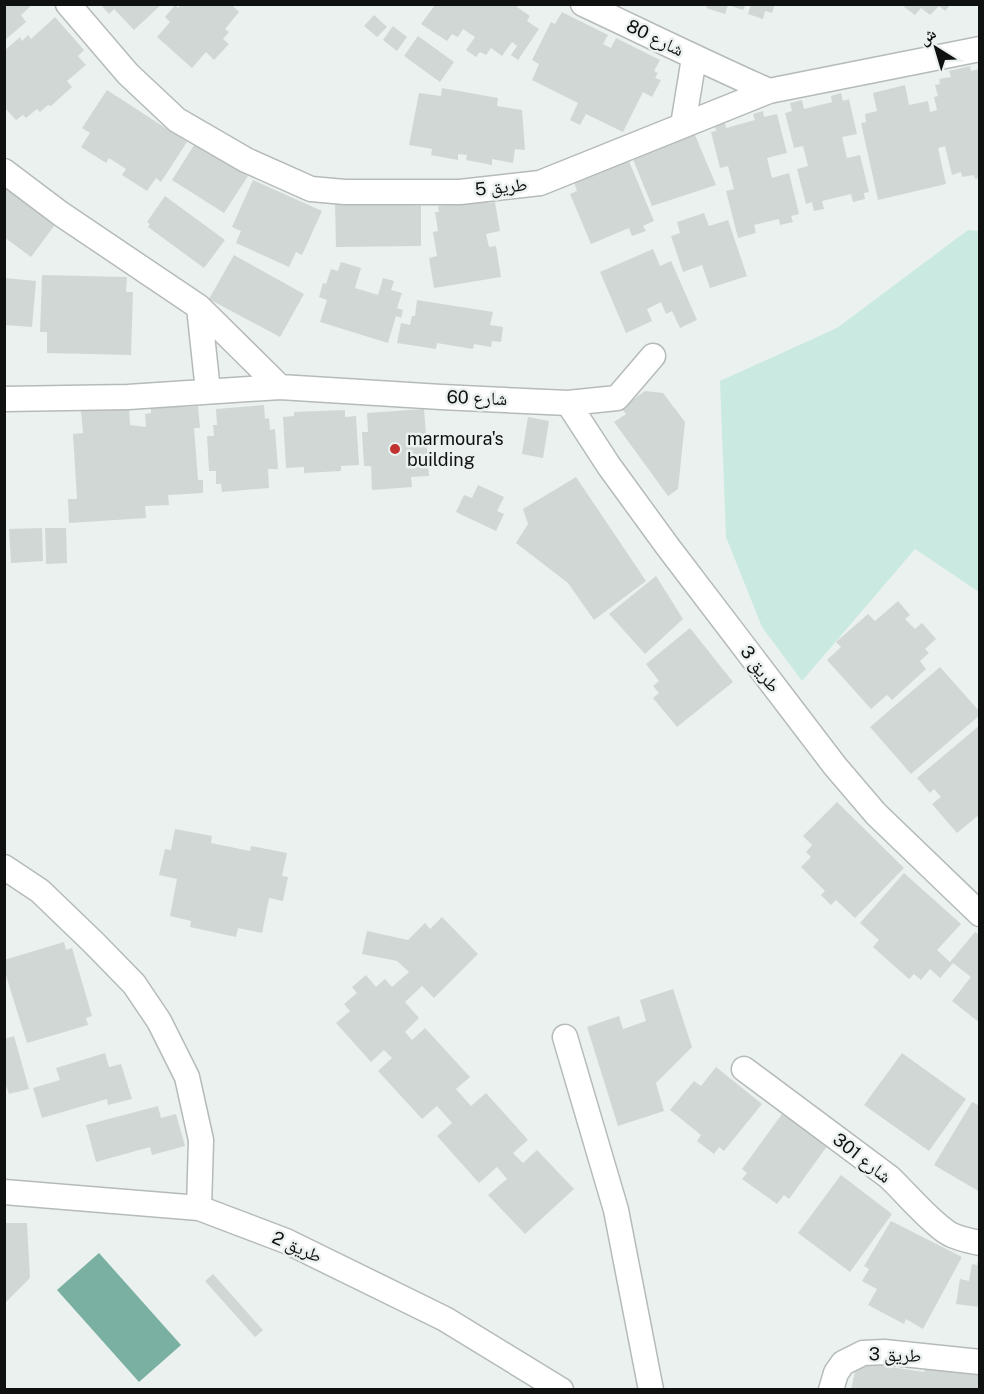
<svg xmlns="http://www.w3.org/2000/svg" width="984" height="1394" font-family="'Public Sans','Noto Naskh Arabic',sans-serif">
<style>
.green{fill:#caeae1}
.water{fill:#7ab0a2}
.building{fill:#d1d7d5}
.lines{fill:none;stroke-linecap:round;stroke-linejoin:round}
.minor-casing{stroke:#b5bbb9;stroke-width:27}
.minor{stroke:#fff;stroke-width:24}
.poi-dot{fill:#c13330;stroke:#ebf1ef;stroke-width:2}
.labels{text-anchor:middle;stroke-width:5;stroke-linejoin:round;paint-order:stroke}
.street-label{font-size:18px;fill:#0f1110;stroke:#ebf1ef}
.poi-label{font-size:18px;fill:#0f1110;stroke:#ebf1ef;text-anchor:start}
</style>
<rect width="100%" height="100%" fill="#ebf1ef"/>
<path class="green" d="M968,230L980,231L979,592L915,549L802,681L762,627L726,537L720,381L837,328Z"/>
<path class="water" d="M99,1253L181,1345L139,1382L57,1290Z"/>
<path class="building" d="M4,4H33L21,15L26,22L4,41Z
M100,4H162L134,30L114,9L109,14Z
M181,4H231L239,12L225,29L229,32L223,39L229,44L214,60L206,52L192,68L157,37L170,22L165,17L175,5L178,8Z
M708,4H746L743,10L728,5L725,14L706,8Z
M751,4H775L772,13L765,11L763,19L748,14Z
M906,4H951L945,11L939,6L930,15L921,8L915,15L904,7Z
M435,5H518L517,7L530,16L527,21L539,29L518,60L511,55L517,46L512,42L502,56L491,48L486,55L480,52L476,57L466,50L475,37L463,29L458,37L452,34L447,41L421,24Z
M562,12L608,35L603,44L611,48L616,38L660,60L654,71L658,73L655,78L661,80L652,97L643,92L623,132L586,114L580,125L570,120L578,103L532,80L539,64L532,60L551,22L555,24Z
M374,15L387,27L377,37L364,26Z
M55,17L84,50L78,56L86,65L67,81L72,87L51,106L48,105L40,112L37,109L26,118L23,115L16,120L4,107V51L20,37L22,41L28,35L31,39Z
M393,26L407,37L397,51L383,40Z
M418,36L454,62L440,82L404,56Z
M970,66L971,71L980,69V178L975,179L974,175L962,177L961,172L952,175L945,146L938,148L946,184L878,200L861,123L866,122L865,114L877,111L873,93L905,85L909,105L928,101L930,112L937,110L934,97L938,96L935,85L940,84L939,79L951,77L949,71Z
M442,88L498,98L497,106L522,110L525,150L515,149L513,163L492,159V165L466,160L467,155L458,154V160L431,155L432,149L409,145L419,93L441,96Z
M107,90L187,142L161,182L156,178L147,191L122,175L126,169L109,158L106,163L81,147L90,133L82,128Z
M841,93L843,101L849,99L857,134L842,137L847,158L860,155L869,192L864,193L865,199L853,202L851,194L822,201L824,209L814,211L812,202L806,204L797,169L808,166L803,146L794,148L785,113L792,111L790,103L802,100L804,109L832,102L831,96Z
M763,111L764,117L777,114L787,153L767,158L772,178L789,173L799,214L791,216L793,222L780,225L779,219L754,225L756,233L738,238L726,191L734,189L728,166L720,168L711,132L716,131L715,126L725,123L726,128L755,120L753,114Z
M695,135L716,185L652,206L632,157L666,137Z
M196,142L248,176L224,213L172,180Z
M628,159L654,221L643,226L646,231L632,236L629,228L591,244L570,194L577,191L574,182Z
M253,180L322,211L302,255L296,252L289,267L236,243L241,231L232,227Z
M4,182L57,222L31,257L4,237Z
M165,196L225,240L204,268L148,227L150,224L147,222Z
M487,198L488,203L495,202L500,231L486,234L489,247L496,246L501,277L434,288L429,258L437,256L433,232L438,231L435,212H439L438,206Z
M415,199L416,206L421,205V246L336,247L335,203Z
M704,213L709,226L728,220L747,276L710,288L702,265L683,272L671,236L680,233L677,222Z
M653,249L660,266L671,261L697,320L680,328L672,311L666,314L661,302L647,309L652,321L626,333L600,272Z
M234,255L304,294L280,337L209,299Z
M341,262L361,268L355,288L378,295L383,278L394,281L391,290L402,293L397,308L403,310L401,318L396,316L388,343L320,322L327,300L319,297L323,283L326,284L331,269L338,271Z
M42,275L127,277L126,292H133L131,355L47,353V332H40Z
M5,278L36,281L32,327L4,325Z
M417,300L493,312L490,325L503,327L501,342L492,341L491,347L474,344L473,349L437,343L436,349L397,343L401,323L410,325L412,316H415Z
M645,391L663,393L685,422L678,489L668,496L614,422L626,414L621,408Z
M186,400V407L198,406L200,428H194L198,480H203V493L168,495L169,505L145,506L146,518L69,523L68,499H77L73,434L83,433L81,411L129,407L130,425L146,427L145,414L151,413V408Z
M264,405L265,419L269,418L270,430L275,429L278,469H268L269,488L222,492L221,484H216V471H209L207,436H214L213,425H217L216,409Z
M424,409L429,476L411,477L412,487L372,490L371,466H364L362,432H368L367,413Z
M345,410V417L356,416L359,465L341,466V471L304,473V467L286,468L283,417L294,416V412Z
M528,417L549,421L543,458L522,454Z
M576,477L646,581L594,620L568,583L516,543L528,524L523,509Z
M478,485L504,497L497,511L504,514L496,531L456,512L464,495L472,498Z
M42,528L43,561L11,563L9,529Z
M45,528H66L67,563L46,564Z
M656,576L683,619L645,654L609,614Z
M898,601L910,615L905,619L915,629L922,623L936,639L925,649L929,653L920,661L926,669L892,700L887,695L871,709L827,660L841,647L836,642L868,614L875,621Z
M690,628L733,682L677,727L653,698L659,693L653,686L659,681L646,664Z
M940,667L980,712V715L911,774L870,727Z
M980,725V814L957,833L932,804L941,797L934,789L930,793L917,778Z
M837,802L904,868L855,918L836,900L831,905L821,895L825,891L801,867L811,857L806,852L812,845L803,836Z
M175,829L212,836L211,843L250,851L251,846L287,853L282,876L288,877L283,901L269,898L262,933L238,928L236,937L190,927L191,921L170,916L177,879L159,875L165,849L171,850Z
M904,873L961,924L937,950L950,962L975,932L980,935V1023L952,1001L971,977L953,963L940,978L930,969L921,980L914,974L909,979L873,947L879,940L860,923Z
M442,917L478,954L434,998L422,986L405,1002L419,1018L405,1032L412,1040L425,1028L470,1077L456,1089L471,1106L486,1093L528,1140L513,1153L523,1163L537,1150L574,1189L525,1234L488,1195L507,1179L497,1167L479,1183L437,1136L452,1123L437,1106L422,1119L378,1071L392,1058L384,1050L371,1062L336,1023L350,1011L344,1004L357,993L352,987L366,975L376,987L385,979L392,987L409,972L397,961L362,954L367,931L408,940L425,923L430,929Z
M64,942L66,950L72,948L92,1016L86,1018L88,1025L27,1043L4,969V960Z
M673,989L692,1047L656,1083L664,1111L618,1126L587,1027L619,1016L623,1029L646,1021L640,1000Z
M14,1036L29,1089L9,1094L4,1080V1039Z
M105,1053L109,1067L121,1064L132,1099L108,1105L107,1099L42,1118L33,1088L60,1080L56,1068Z
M902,1053L966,1099L929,1151L864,1105Z
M716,1067L762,1104L724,1151L719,1147L714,1154L697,1141L701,1135L670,1110L694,1081L701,1086Z
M972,1102L980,1106V1192L934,1165Z
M158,1106L161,1118L176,1114L185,1146L152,1155L150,1147L96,1162L86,1125Z
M785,1110L830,1142L789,1199L784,1195L777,1204L742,1179L747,1173L742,1169Z
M841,1175L892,1214L850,1272L798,1233Z
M891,1221L962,1257L923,1329L906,1319L904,1324L868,1305L877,1289L862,1281L869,1269L864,1266Z
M4,1223H27L30,1278L4,1304Z
M978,1259L980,1307L956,1304L960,1279L969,1281L972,1264L977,1265Z
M213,1274L263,1330L255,1337L205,1281Z
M857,1362L924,1372L926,1365L980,1373V1390H851Z"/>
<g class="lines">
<defs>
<path id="minor" d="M68,4L128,74L177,120L246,160L311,189L345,192H460L540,183L769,91L980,49
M583,4C645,33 706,63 769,91
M683,125L694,58
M4,171L61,214L199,307L280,387
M199,307L208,391
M4,399L128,397L280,387L441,397L568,403L617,398L653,356
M568,403L609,466L668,547L835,766L876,814L980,914
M4,867L40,891L94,943L134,984L159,1021L187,1077L201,1140L199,1208
M565,1037L616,1210L651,1390
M744,1069L889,1177C907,1194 928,1220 948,1233C956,1238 970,1241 980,1243
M4,1192L199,1208L286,1241L445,1319L561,1390
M831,1390L836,1373L843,1363L863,1353L884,1352L980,1362"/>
</defs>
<use href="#minor" class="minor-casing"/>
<use href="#minor" class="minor"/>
</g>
<circle class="poi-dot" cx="395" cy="449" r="6"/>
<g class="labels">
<g class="street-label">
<text transform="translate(655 38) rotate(26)" y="6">شارع 80</text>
<text transform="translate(501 187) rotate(-6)" y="6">طريق 5</text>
<text transform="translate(477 398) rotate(2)" y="6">شارع 60</text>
<text transform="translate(760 669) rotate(53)" y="6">طريق 3</text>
<text transform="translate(862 1158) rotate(38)" y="6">شارع 301</text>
<text transform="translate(297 1247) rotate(24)" y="6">طريق 2</text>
<text transform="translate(895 1355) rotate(2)" y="6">طريق 3</text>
</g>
<g class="poi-label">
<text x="407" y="445">marmoura's<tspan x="407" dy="21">building</tspan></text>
</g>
</g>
<rect width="984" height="1394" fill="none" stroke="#0f1110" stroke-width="12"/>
<g transform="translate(936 48) rotate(323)" stroke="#ebf1ef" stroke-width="4.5" paint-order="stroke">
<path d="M0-4.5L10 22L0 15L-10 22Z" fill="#0f1110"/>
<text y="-9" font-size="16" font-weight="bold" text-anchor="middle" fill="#0f1110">ش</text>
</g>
</svg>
